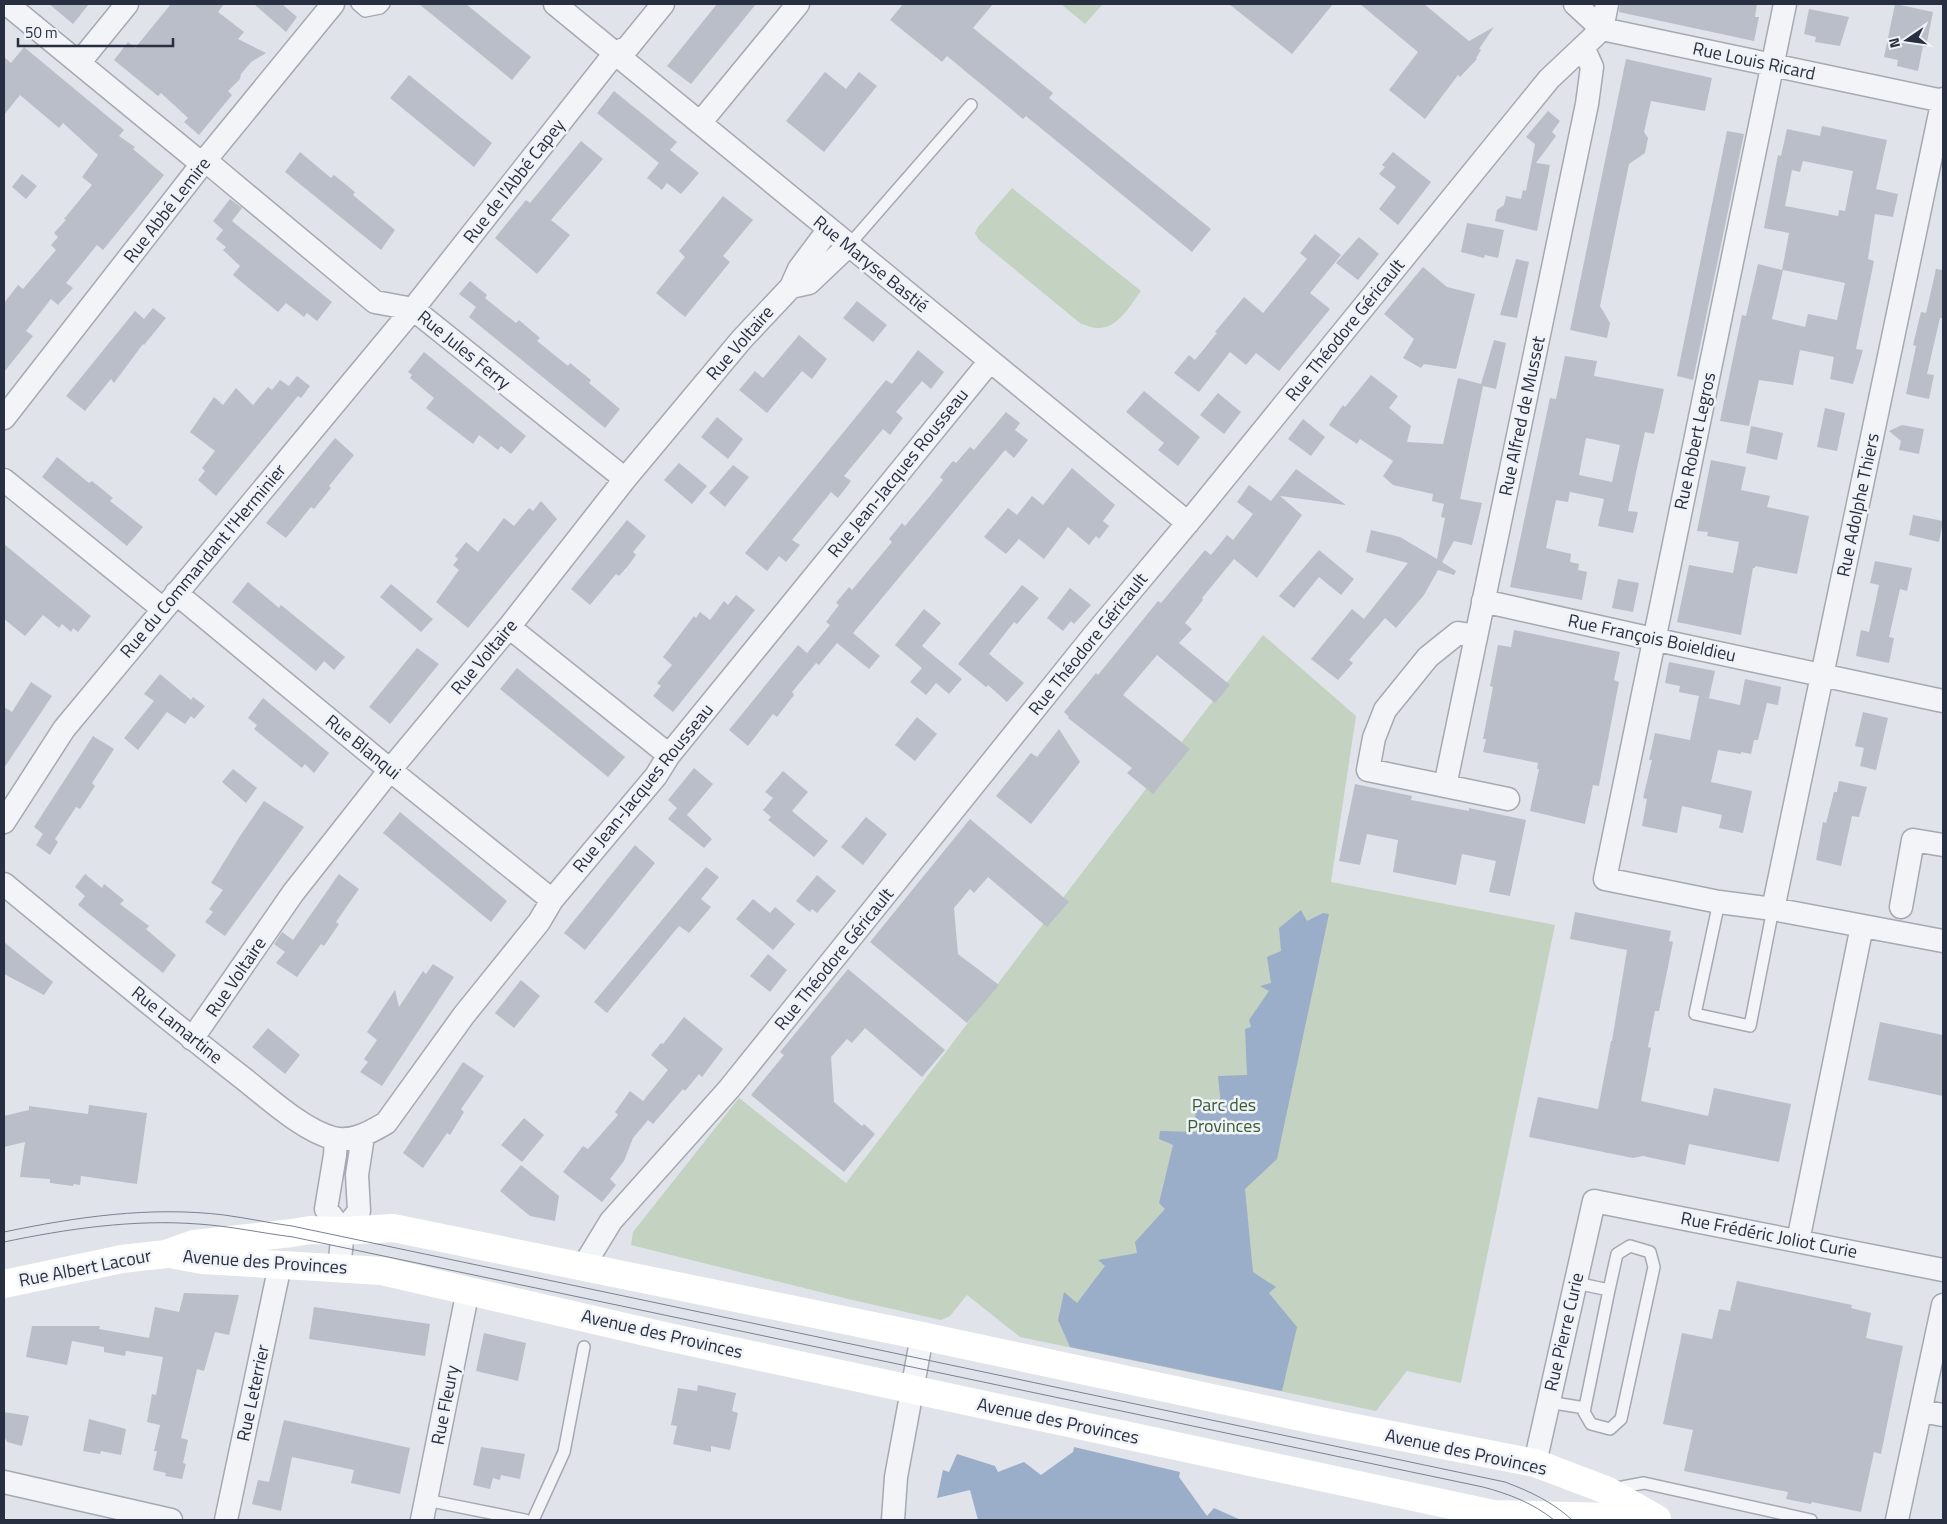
<svg xmlns="http://www.w3.org/2000/svg" width="1947" height="1524" font-family="'Titillium Web',sans-serif">
<style>
.green{fill:#c4d3c1}
.water{fill:#9aaec9}
.building{fill:#babec9;fill-rule:evenodd}
.lines{fill:none;stroke-linecap:round;stroke-linejoin:round}
.lane-casing{stroke:#a5a9b3;stroke-width:14}
.street-casing{stroke:#a5a9b3;stroke-width:25}
.lane{stroke:#f2f4f7;stroke-width:11}
.street{stroke:#f2f4f7;stroke-width:22}
.secondary{stroke:#fff;stroke-width:28}
.tram{stroke:#798193;stroke-width:1}
.labels{text-anchor:middle;stroke-width:5;stroke-linejoin:round;paint-order:stroke}
.street-label{font-size:18px;fill:#282f40;stroke:#eff2f6}
.park-label{font-size:18px;fill:#3a5c35;stroke:#eff2f6}
</style>
<rect width="100%" height="100%" fill="#e0e3e9"/>
<path class="green" d="M1061,4H1103L1085,24Z
M1012,188L1141,291C1131,304 1119,327 1100,328C1094,329 1087,325 1081,324L979,240L975,233L978,227Z
M1263,635L1356,716L1331,882L1555,925L1461,1383L1407,1371L1376,1411L1020,1337L967,1295L950,1316L941,1320L848,1299L631,1245L633,1232L739,1098L846,1183Z"/>
<path class="water" d="M1301,910L1307,921L1323,913L1329,914L1277,1159L1245,1189L1253,1272L1276,1287L1269,1293L1297,1327L1282,1391L1070,1347L1058,1320L1064,1292L1077,1303L1105,1266L1098,1260L1137,1253L1135,1242L1165,1209L1159,1203L1173,1145L1159,1139L1160,1131L1196,1132L1195,1107L1221,1106L1218,1076L1247,1075L1245,1029L1251,1027L1249,1020L1269,991L1260,986L1271,983L1267,957L1281,951L1279,928Z
M1074,1447L1180,1472L1179,1477L1207,1516L1214,1508L1241,1520H978L970,1490L937,1498L943,1470L949,1472L957,1454L995,1466L998,1472L1024,1462L1041,1475L1073,1452Z"/>
<path class="building" d="M49,4H89L73,24Z
M171,4H224L218,12L244,32L238,39L266,53L251,62L241,74L240,79L228,91L232,95L199,135L184,122L188,118L161,93L158,96L114,60L128,42L135,48Z
M254,4H282L297,17L286,32Z
M419,4H466L531,57L512,80Z
M717,4H756L691,84L667,66Z
M903,4H993L973,28L1053,93L1049,98L1211,229L1192,252L1026,116L1023,119L947,56L942,62L890,20Z
M1229,4H1333L1292,54Z
M1360,4H1424L1469,41L1494,27L1479,49L1481,50L1476,58L1477,59L1460,77L1458,75L1425,119L1389,90L1418,52Z
M1620,4H1757L1755,17H1759L1754,41L1619,12Z
M1895,4L1933,12L1926,47L1923,46L1918,71L1897,66L1898,60L1884,57Z
M1809,9L1849,17L1840,46L1815,42L1816,37L1804,34Z
M24,47L124,130L119,136L135,147L133,149L164,175L103,250L97,245L66,283L73,288L58,305L51,299L26,331L33,336L4,372V303L18,285L23,289L56,250L51,245L58,237L54,233L66,220L64,219L92,185L82,177L98,155L63,123L59,128L20,95L4,115V57L11,63Z
M1626,59L1712,78L1705,111L1651,101L1644,132L1648,138L1645,153L1629,164L1600,306L1610,323L1607,338L1570,330Z
M825,72L846,89L859,72L877,86L824,152L786,121Z
M409,75L492,143L474,167L390,98Z
M614,91L677,142L670,150L699,173L681,194L667,183L662,190L647,178L659,163L597,113Z
M1548,111L1560,121L1552,132L1556,136L1536,163L1550,165L1537,231L1495,221L1497,210L1504,205L1506,196L1521,199L1523,190L1526,191L1535,144L1526,137Z
M1822,126L1887,140L1876,189L1898,194L1893,217L1875,214L1868,259L1874,261L1856,349L1863,350L1853,384L1830,379L1834,357L1800,350L1793,385L1759,380L1749,426L1720,421L1742,315L1746,316L1758,264L1782,270L1789,233L1764,228L1778,155L1781,156L1787,129L1820,136ZM1803,161L1853,171L1845,211L1839,210L1838,216L1785,206L1792,170L1800,172ZM1783,270L1845,283L1837,320L1808,314L1805,327L1772,319Z
M1727,131L1744,134L1693,380L1677,376Z
M581,141L603,159L551,220L570,235L537,274L495,238L526,200L530,203Z
M300,152L331,178L334,175L355,192L353,195L395,230L381,250L285,172Z
M1393,152L1431,182L1398,225L1379,209L1396,187L1379,174L1385,167L1382,165Z
M22,174L37,186L26,199L12,187Z
M723,196L753,220L723,256L730,262L685,317L656,293L685,257L679,251Z
M230,199L242,208L232,221L332,302L317,321L307,313L304,317L286,303L278,312L233,275L240,266L223,250L226,247L216,239L223,230L213,221Z
M1467,223L1504,230L1498,258L1485,255L1484,258L1461,252Z
M1315,234L1341,255L1310,293L1330,309L1279,371L1256,353L1246,365L1230,352L1199,392L1174,373L1189,355L1195,360L1217,333L1215,332L1244,297L1263,313L1307,259L1300,253Z
M1359,237L1379,254L1358,280L1336,263Z
M1516,259L1529,262L1517,318L1500,315Z
M1423,267L1447,287L1475,294L1456,369L1424,364L1421,368L1403,358L1414,339L1384,314Z
M1936,269L1943,270V318H1940L1927,374L1934,375L1929,399L1906,394L1916,346L1913,345L1921,312L1926,313Z
M470,281L487,295L485,298L501,311L516,323L519,320L540,338L537,341L552,353L568,366L570,363L581,372L591,380L589,383L620,409L605,428L469,317L476,307L459,294Z
M857,301L887,325L873,342L843,318Z
M153,308L166,318L144,345L143,344L114,383L111,379L85,411L66,396L135,311L144,319Z
M799,335L827,359L812,379L802,371L767,413L739,390L755,371L763,378Z
M1494,340L1506,343L1496,389L1483,386L1460,499L1482,503L1472,545L1454,541L1442,562L1456,571L1454,575L1438,570L1424,595L1396,628L1385,618L1349,660L1353,663L1338,680L1311,659L1352,609L1364,619L1408,563L1366,552L1371,530L1400,537L1437,559L1445,518L1441,517L1444,504L1432,501L1433,494L1393,485L1383,476L1393,461L1360,439L1357,444L1329,425L1343,405L1345,407L1371,375L1398,396L1389,408L1411,426L1407,442L1443,444L1458,378L1481,384Z
M918,350L944,372L931,389L922,381L896,412L903,418L890,435L883,429L844,476L851,481L838,498L831,492L792,540L800,545L786,562L779,556L767,571L745,553L886,380L892,384Z
M424,352L526,436L511,454L501,446L498,450L479,435L473,444L426,408L434,398L410,378L412,375L408,372Z
M1565,356L1597,361L1594,376L1664,389L1654,434L1645,432L1637,468L1628,511L1638,512L1633,533L1598,526L1604,499L1570,492L1568,502L1556,500L1546,548L1571,554L1570,562L1579,564L1578,570L1587,572L1582,600L1510,587L1550,398L1556,399ZM1586,438L1620,445L1612,482L1579,475Z
M297,376L310,386L301,398L298,396L216,496L198,480L205,471L202,468L215,451L190,432L214,397L223,405L236,388L253,405L268,387L272,390L280,380L289,386Z
M1144,391L1200,437L1178,466L1158,450L1164,443L1126,412Z
M1218,393L1241,412L1224,434L1200,415Z
M1825,408L1845,413L1837,451L1817,447Z
M1006,412L1020,423L1015,430L1028,440L1014,458L1005,450L853,633L880,656L869,669L837,643L819,665L816,663L792,692L794,695L777,717L773,714L748,746L729,730L798,645L807,653L830,625L826,622L839,605L836,603L849,587L852,590L892,542L889,539L902,523L905,526L930,496L943,480L940,477L947,468L953,461L956,463L970,447L974,450Z
M717,417L743,439L728,459L701,437Z
M1303,419L1325,437L1311,456L1288,439Z
M1902,425L1924,429L1919,454L1899,450L1901,441L1889,431Z
M1751,426L1783,433L1777,460L1746,453Z
M335,438L354,455L329,486L331,488L314,509L311,507L286,538L266,523Z
M57,457L89,483L92,481L113,498L110,501L143,527L127,546L42,477Z
M1711,460L1746,467L1741,490L1770,496L1767,507L1809,516L1797,574L1755,566V568H1753L1741,635L1677,622L1689,565L1733,573L1739,542L1707,536L1708,532L1697,531Z
M679,463L707,486L692,504L664,480Z
M733,465L749,477L725,507L709,493Z
M1072,468L1115,505L1103,521L1109,526L1099,539L1096,536L1089,545L1068,527L1044,559L1019,539L1006,554L984,537L1008,508L1017,515L1032,496L1043,505Z
M1296,469L1346,505L1280,496L1302,515L1257,578L1234,559L1202,598L1203,600L1185,623L1192,629L1179,643L1230,685L1215,703L1157,655L1123,695L1190,749L1153,794L1127,773L1132,768L1068,718L1069,717L1064,712L1096,673L1098,675L1158,601L1161,603L1205,550L1211,555L1227,535L1233,540L1253,514L1237,502L1249,485L1271,501Z
M541,501L557,519L468,628L436,602L459,570L453,565L458,559L455,556L466,542L478,552L504,518L514,526L529,508L533,511Z
M1913,515L1943,521L1939,542L1909,535Z
M627,520L646,536L633,552L636,555L628,566L619,576L616,574L590,605L571,589Z
M4,544L91,616L78,632L73,628L71,632L62,624L59,628L43,615L25,636L4,619Z
M1319,550L1354,579L1341,595L1319,577L1294,608L1279,596Z
M1875,561L1912,568L1907,591L1900,589L1889,637L1894,638L1889,663L1856,656L1861,630L1869,632L1879,585L1870,583Z
M1618,579L1639,583L1633,612L1612,608Z
M248,582L279,608L281,605L345,657L334,670L324,661L316,671L232,602Z
M391,584L433,619L421,632L380,597Z
M1022,585L1039,598L1017,624L1014,622L989,654L1024,683L1007,702L988,685L986,687L958,664Z
M1070,588L1091,605L1074,624L1071,621L1063,631L1047,618Z
M736,595L755,610L673,712L653,696L661,686L657,683L672,665L663,657L694,616L696,618L700,612L710,620L724,601L728,605Z
M924,609L941,623L922,646L962,679L949,694L936,683L926,695L910,682L922,668L895,645Z
M1514,630L1620,652L1614,680L1619,682L1599,786L1593,785L1585,824L1530,811L1539,769H1537L1538,763L1483,752L1486,739H1483L1493,687L1490,686L1498,645L1511,647Z
M417,648L439,664L390,724L369,707Z
M1669,662L1715,671L1709,698L1679,692L1680,686L1665,683Z
M517,668L625,757L608,777L500,689Z
M160,674L191,700L193,697L205,706L194,719L191,716L185,724L167,712L138,750L124,738L154,701L144,694Z
M1745,679L1781,687L1778,705L1767,703L1758,740H1754L1751,754L1741,752V754L1718,750L1711,782L1752,791L1743,833L1719,828L1722,815L1682,806L1677,833L1642,826L1647,799L1643,798L1652,760H1649L1655,733L1690,740L1699,696L1740,705Z
M31,682L52,696L4,768V707L12,712Z
M263,698L329,753L314,773L305,764L302,768L254,729L257,725L248,718Z
M1863,712L1888,718L1876,770L1860,766L1864,748L1855,746Z
M917,717L937,734L915,761L895,745Z
M1059,729L1080,762L1031,824L996,796L1031,753L1037,757Z
M93,736L114,749L92,783L95,786L88,797L80,809L76,807L55,839L58,842L50,855L36,845L43,834L34,827Z
M694,768L713,784L687,815L712,839L704,848L668,819L677,808L668,800Z
M233,769L257,788L246,803L222,782Z
M783,771L808,792L792,811L828,841L814,857L768,820L771,817L763,810L773,798L765,792Z
M1839,781L1867,787L1859,817L1852,816L1841,866L1816,860L1823,822L1826,823L1834,792H1837Z
M1355,784L1412,796L1411,800L1469,811V808L1526,820L1510,896L1489,892L1496,861L1462,854L1456,885L1393,872L1398,840L1367,834L1360,865L1339,861Z
M264,801L304,827L225,936L205,922L213,912L209,909L223,890L211,883L240,836Z
M400,812L507,901L491,922L383,833Z
M866,817L887,834L863,865L841,847Z
M970,819L1069,902L1047,927L988,877L974,893L970,889L954,908L958,954L999,985L967,1023L870,942Z
M635,845L655,863L585,950L564,933Z
M706,867L719,877L701,899L711,907L689,933L679,926L607,1013L594,1002Z
M85,874L102,888L104,884L124,900L120,904L149,926L146,929L176,955L163,973L78,905L85,896L75,887Z
M339,874L359,889L336,922L339,924L324,946L321,944L297,977L276,963L285,952L274,944L282,932L293,940Z
M817,875L836,891L817,913L812,909L810,912L796,901Z
M753,899L770,913L775,907L795,924L773,950L736,919Z
M1575,912L1671,931L1669,941L1673,942L1659,1011H1655L1648,1047L1651,1048L1641,1101L1708,1116L1714,1088L1791,1104L1779,1162L1689,1144L1685,1165L1643,1156L1633,1158L1529,1137L1538,1097L1598,1109L1611,1041H1612L1627,950L1570,939Z
M4,942L53,982L44,995L4,974Z
M768,954L787,970L770,992L750,976Z
M433,964L454,977L382,1086L360,1072L368,1062L364,1059L377,1040L367,1032L395,990L399,1007L423,971L426,974Z
M848,969L945,1050L922,1077L865,1028L852,1043L847,1039L831,1057L834,1102L862,1126L864,1124L875,1134L844,1172L751,1095L784,1055L780,1052Z
M521,980L540,996L514,1028L495,1013Z
M684,1017L723,1049L702,1077L699,1074L685,1091L683,1089L653,1124L648,1120L633,1138L624,1161L610,1179L616,1185L602,1202L563,1172L583,1146L588,1149L618,1115L615,1112L630,1091L643,1101L668,1070L651,1055L661,1043L663,1044Z
M1880,1022L1943,1035V1096L1868,1080Z
M268,1028L300,1055L285,1074L252,1047Z
M463,1062L484,1076L461,1109L464,1112L450,1135L447,1133L423,1168L403,1153Z
M89,1105L147,1113L137,1184L81,1176L80,1185L74,1184L73,1186L50,1183V1179L20,1177L25,1142L4,1147V1116L29,1110V1106L88,1114Z
M524,1118L544,1135L522,1162L501,1145Z
M521,1165L559,1196L555,1221L530,1216L500,1191Z
M1737,1281L1852,1305L1851,1308L1871,1313L1866,1338L1903,1346L1881,1454L1874,1452L1861,1512L1812,1502L1811,1504L1786,1499L1788,1492L1684,1471L1693,1430L1663,1424L1682,1333L1712,1339L1719,1309L1730,1311Z
M184,1293L239,1295L229,1335L215,1332L204,1371L197,1369L181,1438L188,1440L183,1463L186,1464L182,1479L165,1476L166,1473L153,1470L157,1451H154L160,1425L147,1422L152,1394L156,1395L163,1357L126,1351L125,1356L104,1352V1347L72,1341L67,1365L26,1357L32,1326H100L99,1329L149,1338L155,1307L179,1312Z
M314,1307L430,1324L425,1356L309,1339Z
M484,1333L526,1343L518,1381L476,1371Z
M698,1385L736,1393L732,1411L738,1413L730,1450L711,1446V1452L673,1444L677,1426L671,1425L678,1388L697,1391Z
M4,1412L29,1416L22,1446L7,1442L4,1436Z
M89,1419L126,1429L121,1455L101,1451L100,1454L83,1451Z
M284,1420L410,1448L400,1494L351,1483L354,1470L292,1457L281,1511L252,1504L258,1480L269,1482Z
M481,1447L525,1454L520,1479L501,1475L500,1480L493,1478L490,1489L473,1485Z"/>
<g class="lines">
<defs>
<path id="lane" d="M357,4L365,11L380,8L384,4
M849,245L971,105
M1719,902L1695,1014L1750,1026L1773,909
M1576,1283L1609,1290L1584,1412L1591,1424L1610,1429L1621,1419L1654,1267L1650,1252L1630,1246L1617,1254L1609,1290
M1548,1402L1585,1408
M1612,1489L1644,1483L1811,1520
M426,1500L525,1520
M533,1520L564,1452L584,1347"/>
<path id="street" d="M7,4L202,164L212,166L375,302L413,309L625,479
M555,4L1188,523
M1575,4L1602,29L1943,101
M1785,4L1605,879L1719,902L1773,909L1943,941
M1602,29L1607,4
M79,63L127,4
M700,123L798,4
M791,287L809,283L849,245
M4,418L202,164L333,4
M4,480L163,609
M176,593L390,770L552,900
M1483,601L1662,641L1943,701
M509,627L669,755
M1476,636L1458,633L1428,657L1385,710L1374,738L1368,770L1508,799
M1445,786L1587,104L1592,67L1583,47
M4,822L64,729L413,309L615,53L628,47L663,4
M4,884C82,948 159,1013 239,1075C265,1095 302,1130 333,1138C353,1143 370,1132 386,1123L464,1015L539,922L552,900L656,776L669,755L990,361
M1901,907L1913,840L1943,845
M1773,909L1943,99
M192,1039L293,893L390,770L509,627L625,479L742,339L791,287L799,269L829,229
M336,1139L335,1155L326,1209L343,1231
M1798,1241L1862,926
M583,1267L611,1221L729,1089L1094,635L1196,513L1549,79L1602,29
M339,1268L343,1231L359,1211L357,1175L363,1136
M1921,1411L1943,1415
M1535,1463L1594,1201L1943,1270
M4,1482L171,1520
M226,1520L280,1265
M422,1520L468,1290
M893,1520L896,1477L922,1336
M1897,1520L1943,1305"/>
</defs>
<use href="#lane" class="lane-casing"/>
<use href="#street" class="street-casing"/>
<use href="#lane" class="lane"/>
<use href="#street" class="street"/>
<path class="secondary" d="M175,1255L202,1260L382,1271L668,1337L1493,1514L1652,1518
M4,1284L122,1259L166,1254L194,1244L292,1233L310,1230L343,1231L393,1228L922,1336L1320,1421L1535,1463L1606,1490L1657,1519"/>
<path class="tram" d="M4,1232C76,1217 151,1206 224,1215C247,1218 269,1223 292,1226L1505,1482C1529,1491 1553,1502 1572,1520
M4,1242C66,1229 134,1219 198,1224C230,1226 261,1233 293,1237L1483,1487C1509,1494 1533,1503 1554,1520"/>
</g>
<g class="labels">
<g class="street-label">
<text transform="translate(1754 61) rotate(12)" y="6">Rue Louis Ricard</text>
<text transform="translate(514 181) rotate(-52)" y="6">Rue de l'Abbé Capey</text>
<text transform="translate(167 210) rotate(-52)" y="6">Rue Abbé Lemire</text>
<text transform="translate(871 264) rotate(39)" y="6">Rue Maryse Bastié</text>
<text transform="translate(1345 330) rotate(-51)" y="6">Rue Théodore Géricault</text>
<text transform="translate(740 343) rotate(-49)" y="6">Rue Voltaire</text>
<text transform="translate(464 350) rotate(39)" y="6">Rue Jules Ferry</text>
<text transform="translate(1522 416) rotate(-78)" y="6">Rue Alfred de Musset</text>
<text transform="translate(1695 441) rotate(-78)" y="6">Rue Robert Legros</text>
<text transform="translate(898 473) rotate(-51)" y="6">Rue Jean-Jacques Rousseau</text>
<text transform="translate(1858 505) rotate(-78)" y="6">Rue Adolphe Thiers</text>
<text transform="translate(203 561) rotate(-50)" y="6">Rue du Commandant l'Herminier</text>
<text transform="translate(1652 638) rotate(12)" y="6">Rue François Boieldieu</text>
<text transform="translate(1088 644) rotate(-51)" y="6">Rue Théodore Géricault</text>
<text transform="translate(484 657) rotate(-50)" y="6">Rue Voltaire</text>
<text transform="translate(363 747) rotate(39)" y="6">Rue Blanqui</text>
<text transform="translate(643 788) rotate(-51)" y="6">Rue Jean-Jacques Rousseau</text>
<text transform="translate(834 959) rotate(-51)" y="6">Rue Théodore Géricault</text>
<text transform="translate(236 977) rotate(-56)" y="6">Rue Voltaire</text>
<text transform="translate(177 1025) rotate(39)" y="6">Rue Lamartine</text>
<text transform="translate(1769 1235) rotate(11)" y="6">Rue Frédéric Joliot Curie</text>
<text transform="translate(265 1262) rotate(4)" y="6">Avenue des Provinces</text>
<text transform="translate(85 1268) rotate(-11)" y="6">Rue Albert Lacour</text>
<text transform="translate(1564 1332) rotate(-77)" y="6">Rue Pierre Curie</text>
<text transform="translate(662 1334) rotate(13)" y="6">Avenue des Provinces</text>
<text transform="translate(253 1393) rotate(-78)" y="6">Rue Leterrier</text>
<text transform="translate(445 1405) rotate(-79)" y="6">Rue Fleury</text>
<text transform="translate(1058 1421) rotate(12)" y="6">Avenue des Provinces</text>
<text transform="translate(1466 1452) rotate(12)" y="6">Avenue des Provinces</text>
</g>
<g class="park-label">
<text x="1224" y="1111">Parc des<tspan x="1224" dy="21">Provinces</tspan></text>
</g>
</g>
<rect width="1947" height="1524" fill="none" stroke="#282f40" stroke-width="10"/>
<g transform="translate(1907 40) rotate(257)" stroke="#eff2f6" stroke-width="4" paint-order="stroke">
<path d="M0-4L9 19L0 12L-9 19Z" fill="#282f40"/>
<text y="-8" font-size="14" font-weight="bold" text-anchor="middle" fill="#282f40">N</text>
</g>
<path d="M18 38v8h155v-8" fill="none" stroke="#282f40" stroke-width="2.5"/>
<text x="25" y="38" font-size="15" fill="#282f40" stroke="#eff2f6" stroke-width="4" paint-order="stroke">50 m</text>
</svg>
